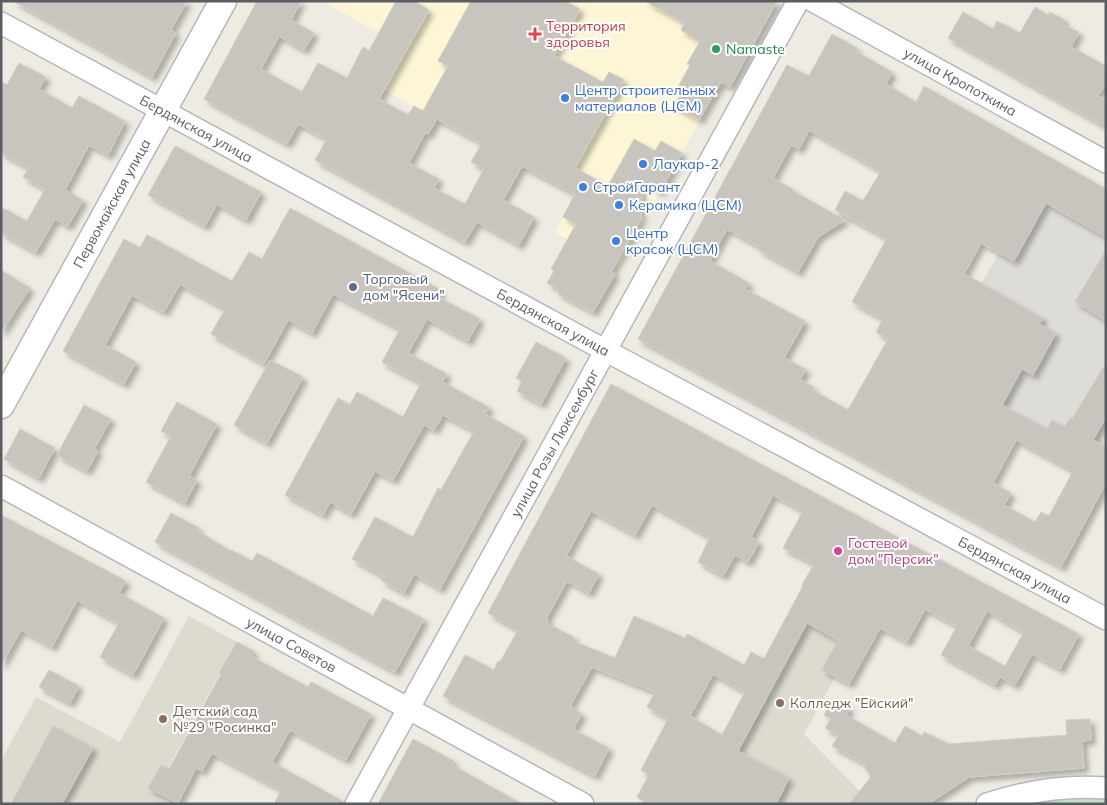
<svg xmlns="http://www.w3.org/2000/svg" width="1107" height="805" font-family="Mulish,sans-serif">
<style>
.commercial{fill:#fdf6d6}
.industrial{fill:#dedcd6}
.education{fill:#dddad0}
.green{fill:#bee5c0}
.building{fill:#c8c5bf;stroke:#d1cdc0;fill-rule:evenodd;filter:url(#shadow)}
.lines{fill:none;stroke-linecap:round;stroke-linejoin:round}
.minor-casing{stroke:#b4b7bc;stroke-width:24}
.tertiary-casing{stroke:#b4b7bc;stroke-width:29}
.minor{stroke:#fff;stroke-width:21}
.tertiary{stroke:#fff;stroke-width:26}
.health-dot{fill:#e0444e;stroke:#fff;stroke-width:2}
.leisure-dot{fill:#2e9e5b;stroke:#fff;stroke-width:2}
.shop-dot{fill:#3f7fe0;stroke:#fff;stroke-width:2}
.service-dot{fill:#5c6f8a;stroke:#fff;stroke-width:2}
.hotel-dot{fill:#d1479c;stroke:#fff;stroke-width:2}
.education-dot{fill:#8d6e63;stroke:#fff;stroke-width:2}
.labels{text-anchor:middle;stroke-width:4;stroke-linejoin:round;paint-order:stroke}
.health-label{font-size:14px;fill:#be3a42;stroke:#fff;text-anchor:start}
.leisure-label{font-size:14px;fill:#27864d;stroke:#fff;text-anchor:start}
.street-label{font-size:14px;fill:#5a5d62;stroke:#fff}
.shop-label{font-size:14px;fill:#366cbe;stroke:#fff;text-anchor:start}
.service-label{font-size:14px;fill:#4e5e75;stroke:#fff;text-anchor:start}
.hotel-label{font-size:14px;fill:#b23c85;stroke:#fff;text-anchor:start}
.education-label{font-size:14px;fill:#785e54;stroke:#fff;text-anchor:start}
</style>
<defs>
<filter id="shadow"><feDropShadow dx="4.5" dy="4.5" stdDeviation="2.5" flood-color="#0004"/></filter>
</defs>
<rect width="100%" height="100%" fill="#edebe2"/>
<path class="commercial" d="M321,1H775L776,2L730,87L721,82L619,267L555,232L575,194L369,82L392,40Z"/>
<path class="industrial" d="M1051,158L1106,189V490L972,416L914,353L876,332L922,250L982,283Z"/>
<path class="education" d="M800,591L877,633L849,685L835,677L804,734L872,804H685Z
M189,616L237,642L168,768L176,773L163,796L178,804H1V760L36,697L120,742Z"/>
<path class="green" d="M1106,797V804H1014L1050,798Z"/>
<path class="building" d="M13,1H187L171,30L176,33L152,77Z
M257,1H301L291,20L314,33L304,50L279,36L261,69L302,92L318,63L347,78L363,47L369,51L396,1H414L429,10L379,99L408,115L414,106L423,111L448,66L438,61L471,1H565L580,9L554,56L603,82L609,72L624,80L575,168L608,186L634,139L655,151L661,141L682,153L660,192L642,182L641,219L611,272L615,274L593,312L557,293L559,290L547,283L554,271L551,269L576,224L563,217L575,194L522,166L503,200L534,217L519,245L477,222L465,242L315,160L327,139L298,124L287,144L204,99ZM437,119L482,143L471,162L484,169L465,204L434,188L439,179L409,163L425,133L428,134Z
M645,1H777L730,87L721,82L699,120L674,106L681,94L676,91L690,65L687,64L700,41L681,30L685,23Z
M1035,7L1048,15L1050,12L1065,20L1062,24L1079,32L1071,47L1106,66V83L1098,96L1106,100V127L948,38L963,12L993,29L997,21L1020,33Z
M832,34L857,48L855,51L892,72L886,84L916,102L924,86L1106,189V237L1046,203L1014,261L981,243L964,274L1043,318L1039,324L1056,333L1033,375L1022,369L1002,405L1047,429L1052,420L1065,427L1070,418L1072,419L1106,363V417L1093,440L1106,447V483L1061,567L638,339L787,65L809,76ZM809,130L881,171L863,201L845,191L835,210L887,238L852,302L883,319L876,332L888,339L848,410L812,390L814,387L800,380L806,369L784,358L805,321L745,289L749,283L710,261L727,229L760,247L759,250L798,272L818,237L845,220L793,191L794,190L773,178L791,145L799,149ZM1016,440L1073,471L1049,516L1041,512L1035,522L1004,505L1011,493L993,483Z
M19,63L46,77L39,89L72,108L79,96L125,121L108,155L89,145L65,190L83,200L68,226L55,219L36,252L1,233V207L27,221L45,189L23,177L29,168L1,153V82L7,85Z
M175,146L261,192L246,220L217,204L205,226L148,195Z
M290,208L441,290L438,297L480,319L468,341L427,319L408,353L447,374L442,382L489,407L485,414L524,436L440,589L414,574L404,593L381,580L383,576L352,559L375,517L413,537L438,488L441,490L474,431L443,415L434,430L424,425L393,480L375,471L351,514L330,502L323,515L285,495L338,398L350,405L357,392L403,417L421,383L382,362L400,329L333,294L312,333L288,320L264,364L211,334L225,309L180,284L164,312L132,295L105,345L136,362L124,384L63,351L124,239L140,248L147,235L232,281L249,252L262,259Z
M1106,250V320L1075,302Z
M1,270L30,288L1,333Z
M536,342L566,358L541,404L517,391L522,381L516,378Z
M270,360L303,377L267,443L234,425Z
M611,384L1079,634L1060,669L1032,654L1015,685L1000,677L995,685L941,655L957,626L925,609L907,642L880,628L849,684L822,670L838,640L807,623L738,751L789,778L776,804H649L637,797L649,775L641,770L668,719L647,707L655,692L592,667L570,706L582,714L573,729L609,748L595,776L443,696L465,655L494,670L498,661L500,662L518,630L488,613ZM773,495L803,511L783,548L814,564L802,585L803,586L764,659L751,652L744,665L687,634L685,638L634,616L615,658L573,641L575,638L547,623L548,620L546,619L567,581L589,593L599,574L566,556L591,511L635,535L652,505L709,537L708,538L709,539L698,562L723,576L735,555L748,562L759,542L751,537ZM987,611L1024,632L1005,666L968,646ZM713,674L745,692L722,735L690,716Z
M177,402L217,424L189,476L197,480L185,503L146,482L171,436L161,431Z
M84,405L111,419L94,449L98,451L87,471L57,455Z
M20,429L55,448L39,478L4,459Z
M171,513L199,528L197,531L231,551V550L252,561L257,553L373,616L383,598L424,619L395,672L155,542Z
M1,515L126,581L119,593L164,618L133,675L100,657L119,623L77,600L52,647L21,630L1,665Z
M237,642L254,651L251,656L308,687L311,682L371,714L346,760L290,730L272,762L344,802V804H274L281,790L212,753L202,771L196,768L178,803L148,788L161,765L169,769L221,674L219,673Z
M49,670L79,686L70,703L39,687Z
M833,699L850,708L846,715L895,743L905,726L922,736L924,732L949,744L1067,735L1066,720L1090,719L1091,740L1082,741L1084,768L969,777L928,804H849L871,777L862,762L832,746L839,735L825,728L831,719L824,715Z
M53,726L93,748L62,804H11Z
M413,739L454,761L452,765L522,804H378Z"/>
<g class="lines">
<defs>
<g id="minor">
<path id="s1" d="M813,1L1106,162"/>
<path id="s2" d="M1,23L586,340L1106,619"/>
<path id="s3" d="M1,486L583,804"/>
<path id="s4" d="M356,804L798,1"/>
<path d="M987,804C1026,791 1065,785 1106,788"/>
</g>
<g id="tertiary">
<path id="s5" d="M1,405L223,1"/>
</g>
</defs>
<use href="#minor" class="minor-casing"/>
<use href="#tertiary" class="tertiary-casing"/>
<use href="#minor" class="minor"/>
<use href="#tertiary" class="tertiary"/>
</g>
<path class="health-dot" d="M532.5 26.5h5v5h5v5h-5v5h-5v-5h-5v-5h5z"/>
<circle class="leisure-dot" cx="716" cy="49" r="5"/>
<g class="shop-dot">
<circle cx="565" cy="98" r="5"/>
<circle cx="643" cy="164" r="5"/>
<circle cx="583" cy="187" r="5"/>
<circle cx="619" cy="205" r="5"/>
<circle cx="616" cy="241" r="5"/>
</g>
<circle class="service-dot" cx="353" cy="287" r="5"/>
<circle class="hotel-dot" cx="838" cy="551" r="5"/>
<g class="education-dot">
<circle cx="780" cy="703" r="5"/>
<circle cx="163" cy="719" r="5"/>
</g>
<g class="labels">
<g class="health-label">
<text x="546" y="31">Территория<tspan x="546" dy="16">здоровья</tspan></text>
</g>
<g class="leisure-label">
<text x="726" y="54">Namaste</text>
</g>
<g class="street-label">
<text dy="5" stroke="none"><textPath href="#s1" startOffset="168">улица Кропоткина</textPath></text>
<text dy="5" stroke="none"><textPath href="#s2" startOffset="222">Бердянская улица</textPath></text>
<text dy="5" stroke="none"><textPath href="#s5" startOffset="230">Первомайская улица</textPath></text>
<text dy="5" stroke="none"><textPath href="#s2" startOffset="628">Бердянская улица</textPath></text>
<text dy="5" stroke="none"><textPath href="#s4" startOffset="412">улица Розы Люксембург</textPath></text>
<text dy="5" stroke="none"><textPath href="#s2" startOffset="1152">Бердянская улица</textPath></text>
<text dy="5" stroke="none"><textPath href="#s3" startOffset="331">улица Советов</textPath></text>
</g>
<g class="shop-label">
<text x="575" y="95">Центр строительных<tspan x="575" dy="16">материалов (ЦСМ)</tspan></text>
<text x="653" y="169">Лаукар-2</text>
<text x="593" y="192">СтройГарант</text>
<text x="629" y="210">Керамика (ЦСМ)</text>
<text x="626" y="238">Центр<tspan x="626" dy="16">красок (ЦСМ)</tspan></text>
</g>
<g class="service-label">
<text x="363" y="284">Торговый<tspan x="363" dy="16">дом "Ясени"</tspan></text>
</g>
<g class="hotel-label">
<text x="848" y="548">Гостевой<tspan x="848" dy="16">дом "Персик"</tspan></text>
</g>
<g class="education-label">
<text x="790" y="708">Колледж "Ейский"</text>
<text x="173" y="716">Детский сад<tspan x="173" dy="16">№29 "Росинка"</tspan></text>
</g>
</g>
<rect width="1107" height="805" fill="none" stroke="#5a5d62" stroke-width="5"/>
</svg>
